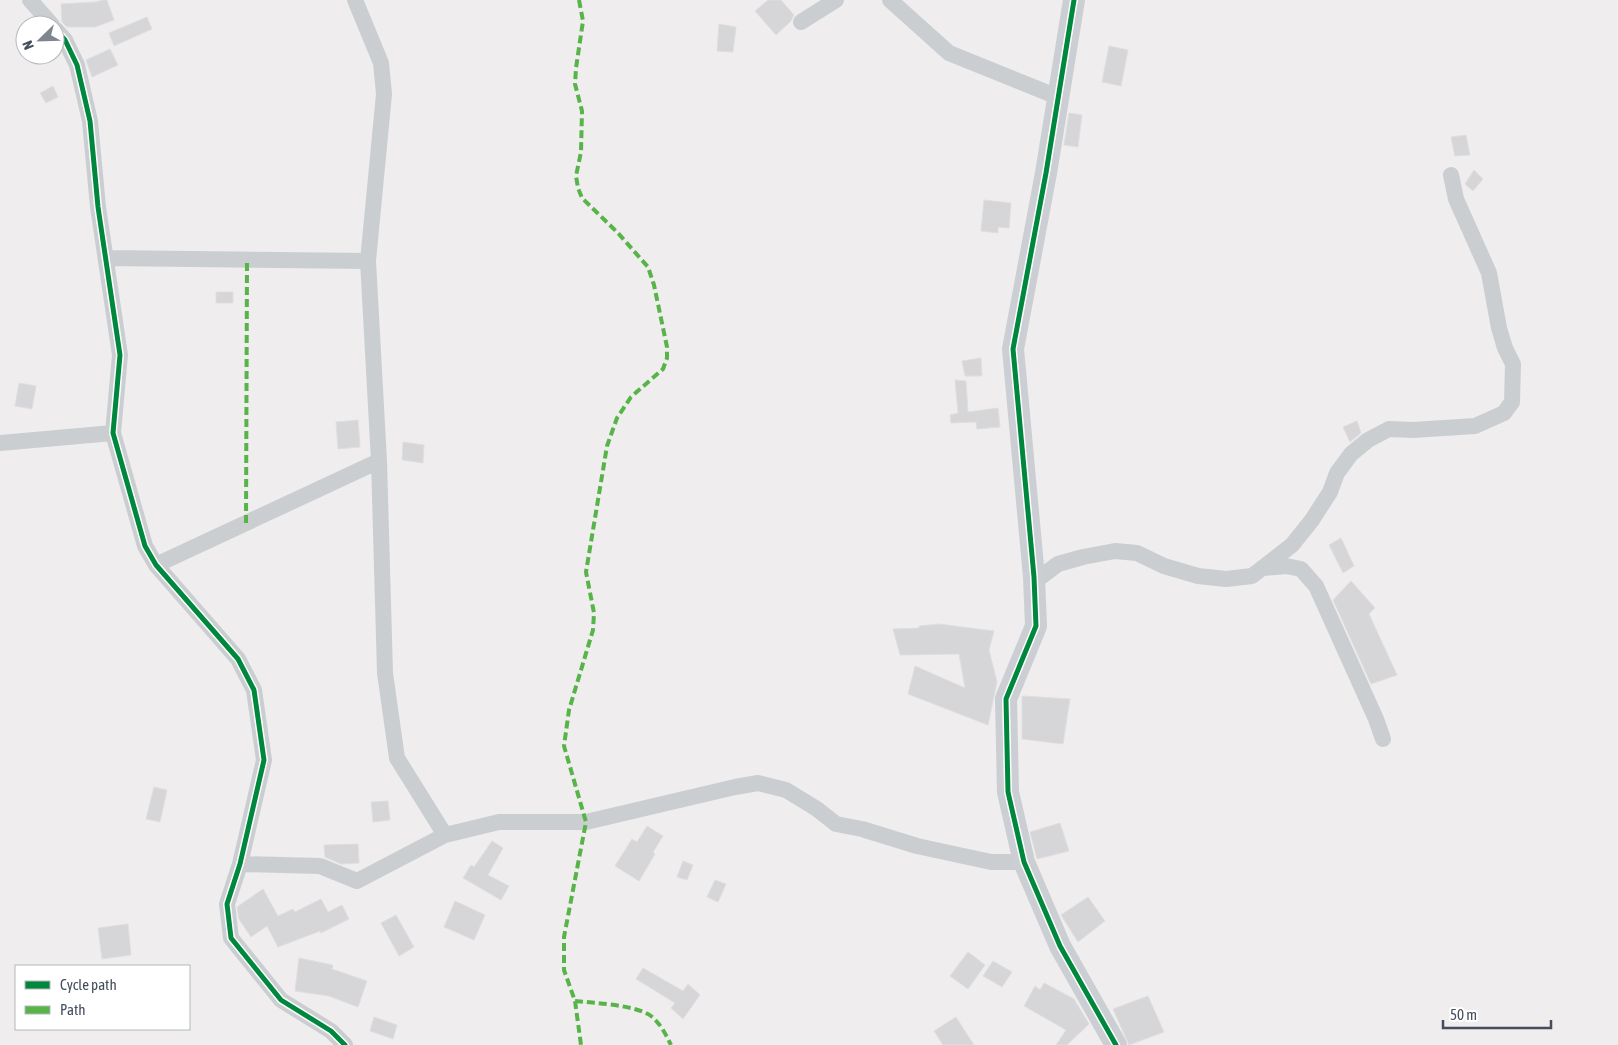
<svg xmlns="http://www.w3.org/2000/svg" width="1618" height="1045" font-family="'Asap Condensed',sans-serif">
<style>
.building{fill:#d6d5d7;stroke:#e0dfe0}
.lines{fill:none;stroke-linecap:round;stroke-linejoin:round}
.street{stroke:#cbced1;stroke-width:16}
.secondary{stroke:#cbced3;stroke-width:22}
.quiet{stroke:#57b448;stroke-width:4;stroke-dasharray:8 4;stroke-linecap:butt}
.cycleway-casing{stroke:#fff;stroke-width:8}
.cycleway{stroke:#00873e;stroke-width:5}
</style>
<rect width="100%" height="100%" fill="#efeded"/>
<path class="building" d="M103,0H107L114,20L95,27H67L62,22L61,4L95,2Z
M768,0H781L794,15L791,21L776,35L755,11Z
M147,17L152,29L114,46L109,33Z
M719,24L736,27L733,52L717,51Z
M1109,46L1128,50L1121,86L1102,82Z
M110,49L118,65L92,77L86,60Z
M53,86L58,97L46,103L40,93Z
M1069,113L1082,115L1078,147L1064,145Z
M1466,135L1470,155L1455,156L1451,137Z
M1474,170L1483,179L1473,191L1465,184Z
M984,200L1011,203L1009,228L998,227V233L981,231Z
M216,292H233V303H216Z
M981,358L982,376H965L962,361Z
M955,380L966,381L968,412L998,408L1000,427L977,429L976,422L951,423L950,415L958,413Z
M19,383L36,386L32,409L15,406Z
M358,420L360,447L338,449L336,422Z
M1357,421L1361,433L1350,442L1343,427Z
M403,442L424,445L423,463L402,460Z
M1341,538L1354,566L1343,573L1329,545Z
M1351,581L1375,608L1369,614L1397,675L1371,684L1333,600Z
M939,624L994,631L989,650L997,682L988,725L908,694L915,666L965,688L959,654L900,655L893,629L919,628V626Z
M1022,696L1070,699L1063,744L1022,739Z
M154,787L167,790L160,822L146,819Z
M388,801L390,820L373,822L371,802Z
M1060,823L1069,851L1037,859L1030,832Z
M647,826L663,836L653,852L655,854L639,881L615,866L632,839L637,842Z
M492,841L503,848L488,875L509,886L501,900L463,878L471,865L474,867Z
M358,844L359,863L341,864L325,857L324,845Z
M683,861L693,865L687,880L677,877Z
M715,880L726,884L718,902L707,897Z
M263,889L278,916L293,909L295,912L321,899L328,912L342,905L349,919L321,933L320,931L278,947L267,926L251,937L239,919L237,907Z
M1088,897L1105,921L1078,942L1061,915Z
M455,901L485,915L474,940L444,927Z
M396,915L414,947L399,956L381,923Z
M128,924L131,955L102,959L98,928Z
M968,952L985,965L968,989L950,976Z
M299,958L333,965L332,969L367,981L358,1007L329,996L295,991Z
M993,961L1012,972L1002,987L983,976Z
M643,968L683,991L688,984L700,995L683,1019L671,1008L675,1003L636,979Z
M1044,983L1074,999L1089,1024L1067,1045H1056L1066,1030L1024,1006L1035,986L1040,990Z
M1148,996L1164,1032L1129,1045L1113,1009Z
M374,1017L397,1025L393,1039L370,1031Z
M956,1017L974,1045H943L934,1031Z"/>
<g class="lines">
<path class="street" d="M30,0L52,25
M355,0L381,63L384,94L368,261L379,461L385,673L397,758L445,835
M890,0L949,53L1058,97
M801,22L836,0
M55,29L65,40L77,65L90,121L98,207L120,355L113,433L145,546L156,565L238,659L254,690L264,760L240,864L227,904L231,938L281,1000L331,1031L345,1045
M106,258L368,261
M0,443L113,433
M156,565L379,461
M1263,568L1286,566L1301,569L1316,586L1376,719L1383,739
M1034,582L1058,564L1083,557L1115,551L1137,553L1164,566L1198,576L1226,579L1252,576L1292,545L1312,520L1330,492L1337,473L1351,454L1368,440L1389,429L1413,430L1475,426L1504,413L1512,402L1513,364L1505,348L1499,328L1489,273L1456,199L1451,175
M240,864L320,866L357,881L445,835L499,822H586L735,787L758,783L786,790L817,809L836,824L862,829L917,846L991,862H1024"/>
<path class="secondary" d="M1074,0L1046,173L1013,349L1034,577L1036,626L1006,699L1008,792L1024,862L1060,946L1116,1045"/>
<path class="quiet" d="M579,0L583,21L576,68L575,84L582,111L581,152L576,176L578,188L582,198L618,233L648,267L654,285L667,347V358L663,369L631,397L617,418L607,446L586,572L594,613L593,630L569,710L564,746L586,822L564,937V970L575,1001L581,1045
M246,523L247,260
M575,1001C595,1003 636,1005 651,1016C661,1024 666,1035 671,1045"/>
<defs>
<path id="cycleway" d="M1074,0L1046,173L1013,349L1034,577L1036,626L1006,699L1008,792L1024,862L1060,946L1116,1045
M55,29L65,40L77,65L90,121L98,207L120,355L113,433L145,546L156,565L238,659L254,690L264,760L240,864L227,904L231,938L281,1000L331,1031L345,1045"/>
</defs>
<use href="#cycleway" class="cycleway-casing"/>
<use href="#cycleway" class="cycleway"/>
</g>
<rect x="15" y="965" width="175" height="65" fill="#ffffff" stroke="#b4b8bd"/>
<rect x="25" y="981" width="25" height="8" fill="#00873e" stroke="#b4b8bd"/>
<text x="60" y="990" font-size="15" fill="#434d5b">Cycle path</text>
<rect x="25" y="1006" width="25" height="8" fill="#57b448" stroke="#b4b8bd"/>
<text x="60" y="1015" font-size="15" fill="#434d5b">Path</text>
<g transform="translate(40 40) rotate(247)"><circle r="24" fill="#ffffff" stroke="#b4b8bd"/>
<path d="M0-4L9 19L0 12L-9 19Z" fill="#7f858e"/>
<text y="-8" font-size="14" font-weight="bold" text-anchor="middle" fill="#434d5b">N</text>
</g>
<path d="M1443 1020v8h108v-8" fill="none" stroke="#434d5b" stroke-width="2.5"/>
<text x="1450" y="1020" font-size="15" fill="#434d5b" stroke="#ffffff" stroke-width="4" paint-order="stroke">50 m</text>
</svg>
